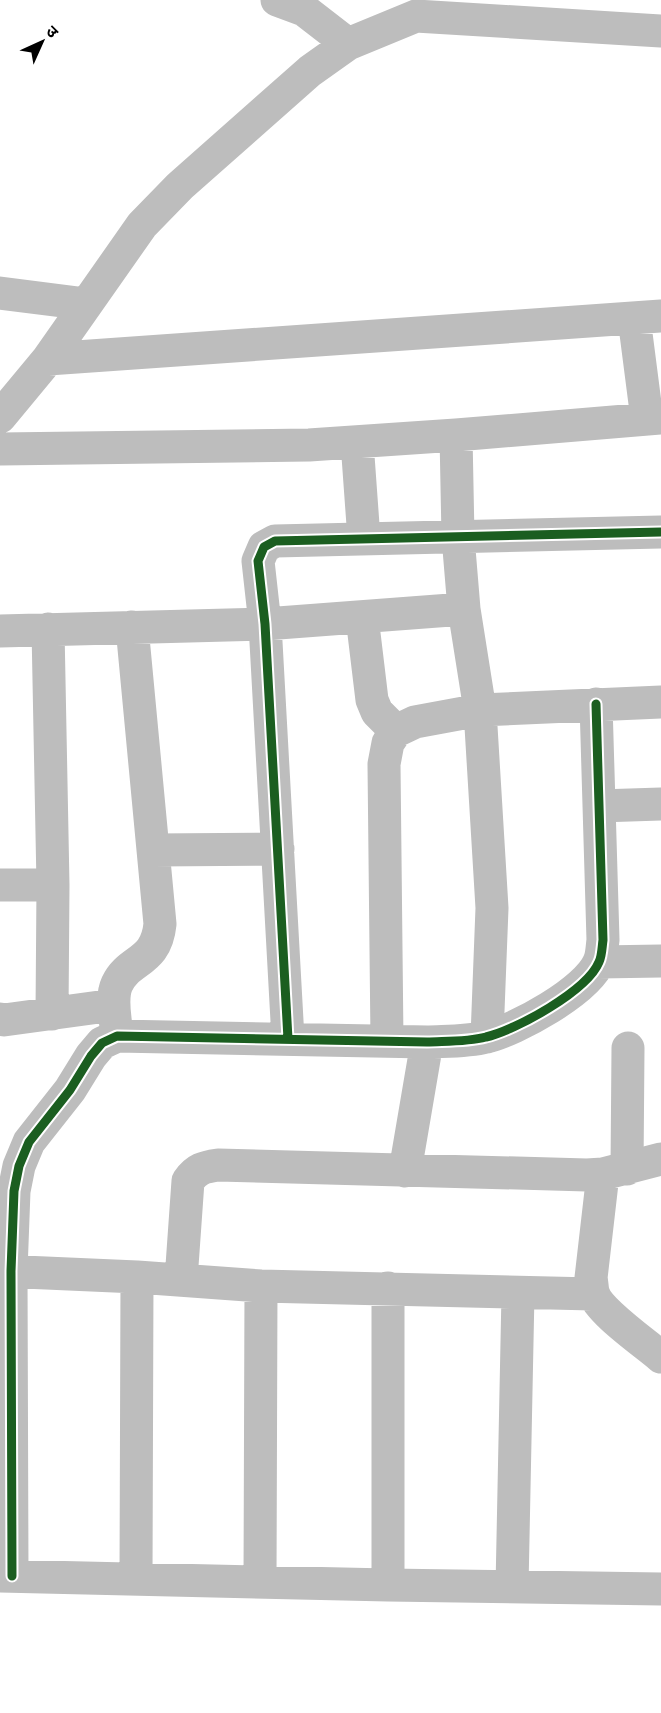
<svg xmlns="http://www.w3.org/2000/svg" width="661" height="1713" font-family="Lato,'Noto Sans Devanagari',sans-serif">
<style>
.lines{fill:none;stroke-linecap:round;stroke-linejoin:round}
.minor{stroke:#bdbdbd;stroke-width:33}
.cycleway-casing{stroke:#fff;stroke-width:13}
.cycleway{stroke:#1b5e20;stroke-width:9}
</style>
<rect width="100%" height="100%" fill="#fff"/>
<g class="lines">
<path class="minor" d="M277,0L304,10L348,44
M0,293L86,304
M634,318L647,419
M48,359L661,316
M0,417L48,359L142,225L180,186L310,71L348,44L416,16L661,31
M456,435L458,537L464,609L480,710L492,908L487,1037
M357,442L364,539
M0,449L309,445L456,435L661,418
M362,617L372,700L377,712L396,731
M48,629L53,885L52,1014
M0,631L265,624L464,609
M599,806L661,804
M153,850L278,849
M0,885H53
M599,962L661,961
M0,1019L4,1020L114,1005
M117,1036C116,1020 110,999 117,984C129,958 156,964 160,924L132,627
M288,1039L265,624L258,561L264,547L275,541L661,532
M387,1041L384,764L388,743L396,731L415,722L480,710L661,702
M627,1169L628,1048
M405,1171L427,1042
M603,1174L591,1278C592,1282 592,1288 593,1292C598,1311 645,1343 661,1357
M0,1271L137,1277L261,1286L593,1294
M181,1280L188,1181C196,1169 204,1167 218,1165L587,1175L603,1174L661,1159
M0,1576L388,1585L661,1589
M12,1576L11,1271L14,1191L19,1166L29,1142L70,1090L91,1056L102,1043L117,1036L427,1042C446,1041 467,1042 486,1037C516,1030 587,991 599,962C602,956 602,947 603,940L596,704
M136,1579L137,1277
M260,1582L261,1286
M388,1585V1288
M512,1587L518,1293"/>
<defs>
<path id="cycleway" d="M288,1039L265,624L258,561L264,547L275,541L661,532
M12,1576L11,1271L14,1191L19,1166L29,1142L70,1090L91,1056L102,1043L117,1036L427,1042C446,1041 467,1042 486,1037C516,1030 587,991 599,962C602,956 602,947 603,940L596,704"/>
</defs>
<use href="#cycleway" class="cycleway-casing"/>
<use href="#cycleway" class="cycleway"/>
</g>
<g transform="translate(42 42) rotate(45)" stroke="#ffffff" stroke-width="4.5" paint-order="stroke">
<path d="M0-4.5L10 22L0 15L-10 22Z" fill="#000000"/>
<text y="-9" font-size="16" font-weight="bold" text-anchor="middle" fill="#000000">उ</text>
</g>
</svg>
